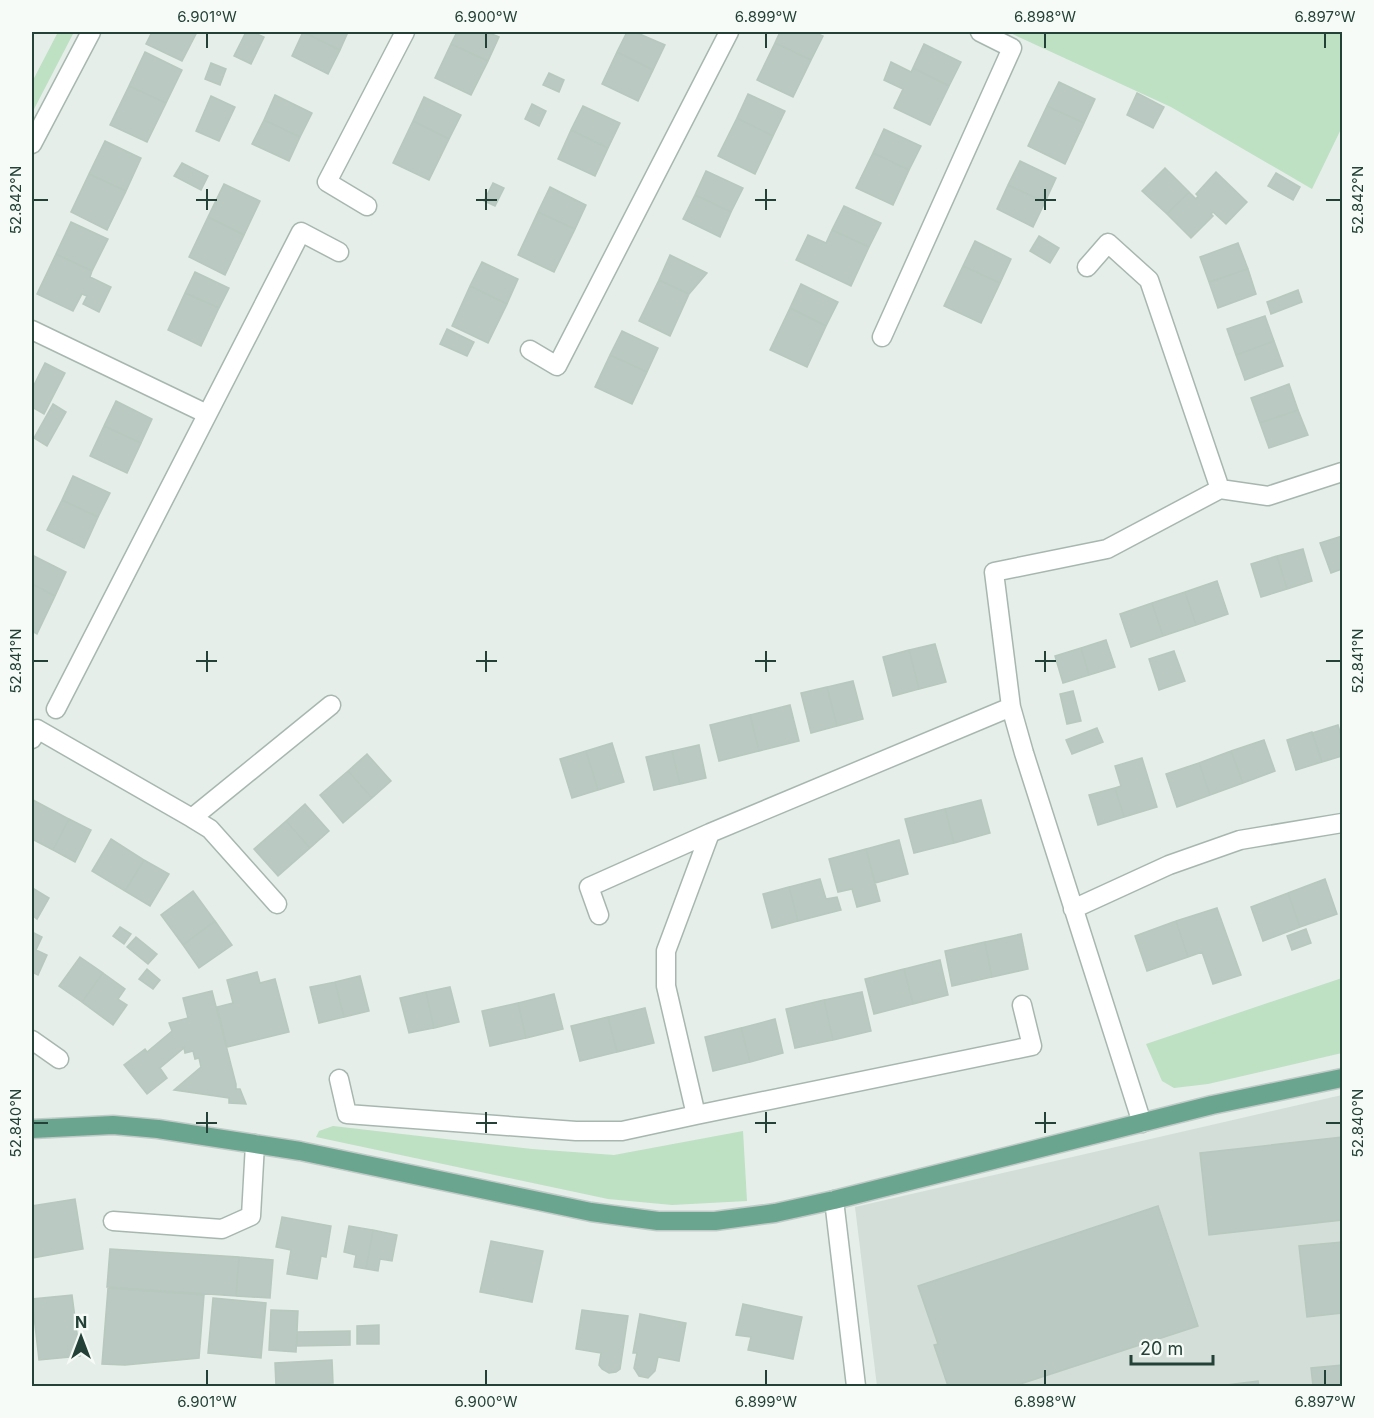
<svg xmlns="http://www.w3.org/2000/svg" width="1374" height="1418" font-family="Inter,sans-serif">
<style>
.built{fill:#d3ded8}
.green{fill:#bee0c3}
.building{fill:#bac9c2;stroke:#b7c8bf;stroke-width:1.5}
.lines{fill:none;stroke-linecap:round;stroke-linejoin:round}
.minor-casing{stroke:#a7b7b0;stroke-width:21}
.major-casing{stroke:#c1cac7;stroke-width:21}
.minor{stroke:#fff;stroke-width:18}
.major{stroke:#69a58f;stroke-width:18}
.ticks{fill:none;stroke:#234136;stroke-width:2}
.neatline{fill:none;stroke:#234136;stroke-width:2}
.ticks-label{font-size:15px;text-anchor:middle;fill:#234136}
</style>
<rect width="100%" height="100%" fill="#e5eee9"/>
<path class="built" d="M1342,1095V1386H877L855,1207Z"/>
<path class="green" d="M58,32H74L32,113V82Z
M1008,32H1342V127L1312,189L1171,107Z
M1342,978V1053L1208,1084L1174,1088L1162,1081L1146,1044Z
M333,1126L532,1149L614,1155L743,1131L747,1201L672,1205L608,1199L316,1137L319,1131Z"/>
<path class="building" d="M152,32H197L182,61L146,44Z
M246,32H253L264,37L251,64L234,56Z
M303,32H348L340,50Z
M303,32L340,50L328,74L292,56Z
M457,32H487L499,37L488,61L451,44Z
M627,32H635L665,45L653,70L617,52Z
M780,32H814L823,36L811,60L775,43Z
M775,43L811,60L793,97L757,80Z
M451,44L488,61L471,95L435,78Z
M924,44L961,62L949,86L913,68Z
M145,52L182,70L166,103L129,86Z
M617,52L653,70L638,101L602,84Z
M891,62L911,72L913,68L949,86L930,125L894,108L903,89L884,80Z
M211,63L226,69L220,85L205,79Z
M549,73L564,80L559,92L543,85Z
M1059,82L1095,99L1084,123L1047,106Z
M129,86L166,103L147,142L110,125Z
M1137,93L1164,107L1153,128L1127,115Z
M748,94L785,111L773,136L737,118Z
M275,95L312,113L300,137L264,120Z
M211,96L235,107L219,141L196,131Z
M424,97L461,115L449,139L413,121Z
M532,104L546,111L539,126L525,119Z
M583,106L620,123L608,148L571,130Z
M1047,106L1084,123L1065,164L1028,146Z
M737,118L773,136L755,174L718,156Z
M264,120L300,137L289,161L252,144Z
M413,121L449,139L429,180L393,163Z
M884,129L921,146L909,170L873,153Z
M571,130L608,148L595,176L558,159Z
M105,141L141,158L126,191L89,174Z
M873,153L909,170L893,205L856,188Z
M1020,161L1056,178L1045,202L1008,185Z
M182,163L208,176L201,190L174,176Z
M1165,168L1189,192L1167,214L1142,191Z
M706,171L743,188L731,212L695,195Z
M1216,172L1247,202L1226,224L1213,212L1211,214L1213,216L1191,238L1167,214L1189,192L1196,199L1198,196L1196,194Z
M1276,173L1300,187L1293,200L1268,186Z
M89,174L126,191L107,230L71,212Z
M493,183L504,188L495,206L484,201Z
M224,184L260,201L244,235L208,217Z
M1008,185L1045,202L1033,227L997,209Z
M550,187L586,205L575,229L538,212Z
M695,195L731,212L720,237L683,219Z
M844,206L881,223L869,247L832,230Z
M538,212L575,229L554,272L518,255Z
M208,217L244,235L225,275L189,257Z
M71,222L108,239L92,271L56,254Z
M832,230L869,247L851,286L796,260L808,235L826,243Z
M1039,236L1059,248L1050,263L1030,251Z
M975,241L1011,259L1000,283L963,266Z
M1238,243L1248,269L1209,282L1200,257Z
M56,254L92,271L90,277L111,287L99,312L83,304L87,296L82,294L73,311L37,294Z
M670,255L707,273L689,294L659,280Z
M482,262L518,279L507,304L470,286Z
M963,266L1000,283L981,323L944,306Z
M1248,269L1256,294L1218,308L1209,282Z
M195,272L229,288L219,308L185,293Z
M659,280L689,294L670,336L639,321Z
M801,284L838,302L826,326L790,308Z
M470,286L507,304L488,343L452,326Z
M1298,290L1302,302L1271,314L1267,302Z
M185,293L219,308L201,346L168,330Z
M790,308L826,326L807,367L770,350Z
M1265,316L1274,341L1236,355L1227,329Z
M447,329L474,342L467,356L440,344Z
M622,331L658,348L647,372L610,355Z
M1274,341L1283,366L1245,380L1236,355Z
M610,355L647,372L632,404L595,387Z
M45,363L65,373L44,414L32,407V389Z
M1289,384L1298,410L1260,423L1251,398Z
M116,401L152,419L141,443L104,426Z
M53,404L66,412L47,446L34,438Z
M1298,410L1308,435L1269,448L1260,423Z
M104,426L141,443L127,473L90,456Z
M73,476L110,493L98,517L62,500Z
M62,500L98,517L84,548L47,530Z
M1342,536V569L1331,573L1320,543Z
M1303,549L1312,581L1287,589L1277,556Z
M32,555L66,572L55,596L32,584Z
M1277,556L1287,589L1261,597L1251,564Z
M1217,581L1228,614L1196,625L1185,592Z
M32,584L55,596L37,634L32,631Z
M1185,592L1196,625L1163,636L1152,603Z
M1152,603L1163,636L1131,647L1120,614Z
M1106,640L1115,667L1089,675L1081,648Z
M935,644L946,682L919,689L909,650Z
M1081,648L1089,675L1063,683L1055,656Z
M909,650L919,689L893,696L883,657Z
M1174,651L1185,681L1159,690L1149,659Z
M853,681L863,719L837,726L827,687Z
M827,687L837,726L811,733L801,693Z
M1073,691L1081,721L1067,724L1060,694Z
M790,705L799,741L759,751L750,715Z
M750,715L759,751L719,761L710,725Z
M1338,725L1342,739V756L1322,762L1312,733Z
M1097,728L1103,742L1072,754L1066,740Z
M1312,732L1322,762L1296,770L1287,740Z
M1264,740L1275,771L1243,783L1231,751Z
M612,743L624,782L598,790L586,751Z
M699,745L706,778L680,784L672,751Z
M586,751L598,790L572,798L560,759Z
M672,751L680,784L654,790L646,757Z
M1231,751L1243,783L1210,795L1199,763Z
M367,754L391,781L372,798L348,771Z
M1142,758L1157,807L1124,817L1115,788L1121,786L1115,766Z
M1199,763L1210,795L1177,807L1166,774Z
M348,771L372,798L343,823L320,795Z
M1115,788L1124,817L1098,825L1089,795Z
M33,800L69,819L53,850L32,839V804Z
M981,800L990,833L954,843L945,809Z
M305,804L329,831L310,848L286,821Z
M945,809L954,843L914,853L905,819Z
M69,819L91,830L75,862L53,850Z
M286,821L310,848L278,876L254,849Z
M111,839L144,860L125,891L92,871Z
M899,840L908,874L875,883L866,849Z
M866,849L880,901L857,907L852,889L838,892L829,859Z
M144,860L169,874L150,906L125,891Z
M820,879L826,899L837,897L841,910L798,921L789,887Z
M1325,879L1337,914L1300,927L1288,893Z
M789,887L798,921L772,928L763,894Z
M34,889L49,898L37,919L32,915V893Z
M193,891L215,921L183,945L161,915Z
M1288,893L1300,927L1263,941L1251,907Z
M1217,908L1241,975L1213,984L1202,952L1188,957L1176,921Z
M215,921L232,945L199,968L183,945Z
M1176,921L1188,957L1147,971L1135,936Z
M120,927L131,934L124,944L113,936Z
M1306,929L1311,943L1292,950L1287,936Z
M32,932L42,937L36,950L47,955L38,975L32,972Z
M1021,934L1028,969L992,977L985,942Z
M136,937L157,954L148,964L127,947Z
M985,942L992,977L952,986L945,951Z
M80,957L103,973L82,1002L59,986Z
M940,960L948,995L913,1004L904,969Z
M147,969L160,980L153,989L139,979Z
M904,969L913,1004L874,1014L865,979Z
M257,972L260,983L275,979L289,1032L227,1047L217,1007L233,1003L227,980Z
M103,973L125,989L118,999L127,1005L113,1025L82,1002Z
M360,976L369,1011L344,1017L335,982Z
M335,982L344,1017L319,1023L310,987Z
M450,987L459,1022L434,1028L426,992Z
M212,991L236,1084V1089H240L246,1104L229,1103V1098L174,1090L201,1067L199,1058L195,1059L193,1051L185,1053L184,1048L160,1068L167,1078L147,1094L124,1065L145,1049L147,1052L172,1031L169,1023L188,1018L183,998Z
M426,992L434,1028L409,1033L400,998Z
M862,992L871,1031L833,1040L824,1000Z
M554,994L563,1029L526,1038L518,1003Z
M824,1000L833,1040L795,1048L786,1009Z
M518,1003L526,1038L490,1046L482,1011Z
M645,1008L654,1043L617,1052L608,1017Z
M608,1017L617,1052L580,1061L571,1026Z
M775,1019L783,1053L750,1062L741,1028Z
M741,1028L750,1062L713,1071L705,1037Z
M1342,1137V1220L1209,1235L1200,1153Z
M75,1199L83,1249L32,1258V1206Z
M1158,1206L1198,1326L1014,1386H948L934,1345L938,1344L918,1286Z
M282,1217L331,1226L326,1257L321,1256L317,1279L287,1274L291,1250L276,1247Z
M349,1226L373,1230L366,1269L354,1267L356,1255L344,1252Z
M373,1230L397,1235L392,1261L380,1259L378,1271L366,1269Z
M491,1241L543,1251L532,1302L480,1292Z
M1342,1242V1313L1307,1317L1299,1246Z
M110,1249L239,1257L236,1296L107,1287Z
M239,1257L273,1260L270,1298L236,1296Z
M108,1288L204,1295L199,1358L125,1365L102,1364Z
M72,1295L80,1356L39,1360L32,1299Z
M213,1298L266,1303L261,1358L208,1353Z
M743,1304L802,1317L793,1359L748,1350L751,1337L736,1335Z
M271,1310L298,1311L296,1352L269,1350Z
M582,1310L628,1316L620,1369L616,1372L609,1373L602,1369L599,1365L601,1353L576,1349Z
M640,1314L686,1323L679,1361L658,1357L655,1371L648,1378L639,1376L634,1368L637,1353H633Z
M379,1325V1344H357V1326Z
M350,1331V1345L297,1346V1332Z
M332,1360L333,1383L276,1386L275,1363Z
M1342,1365V1386H1313L1311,1368Z
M1258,1381L1259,1386H1218Z"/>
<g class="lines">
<defs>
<path id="minor" d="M32,144L91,32
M367,206L327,182L405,32
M1087,267L1108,243L1149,280L1220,489L1107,549L994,572L1011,707L1024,753L1142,1123
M32,330L207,414
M882,337L1012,48L980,32
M530,350L557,366L729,32
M1220,489L1268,496L1342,472
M56,709L301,232L339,252
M32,739L37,729L192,818L331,705
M192,818L210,829L277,904
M710,833L666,951V986L696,1115L1032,1046L1022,1005
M1073,909L1169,865L1240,840L1342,823
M599,915L589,887L710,833L1011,707
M32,1040L59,1059
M339,1079L347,1114L576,1131H622L696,1115
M834,1200L856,1386
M113,1221L222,1229L251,1216L255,1144"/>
<path id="major" d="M32,1129L113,1125L158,1129L300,1151L591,1212L658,1221H715L775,1213L834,1200L1212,1105L1342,1078"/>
</defs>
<use href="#minor" class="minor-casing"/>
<use href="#major" class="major-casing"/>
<use href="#minor" class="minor"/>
<use href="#major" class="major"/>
</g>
<path class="ticks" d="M207,33V48M486,33V48M766,33V48M1045,33V48M1325,33V48M207,189V210M486,189V210M766,189V210M1045,189V210M33,200H48M196,200H217M476,200H497M755,200H776M1035,200H1056M1326,200H1341M207,651V672M486,651V672M766,651V672M1045,651V672M33,661H48M196,661H217M476,661H497M755,661H776M1035,661H1056M1326,661H1341M207,1112V1133M486,1112V1133M766,1112V1133M1045,1112V1133M33,1123H48M196,1123H217M476,1123H497M755,1123H776M1035,1123H1056M1326,1123H1341M207,1370V1385M486,1370V1385M766,1370V1385M1045,1370V1385M1325,1370V1385"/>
<rect width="1374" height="1418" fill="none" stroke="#f6fbf8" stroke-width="66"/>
<g transform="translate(81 1337)" stroke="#f6fbf8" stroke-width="4.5" paint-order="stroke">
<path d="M0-4.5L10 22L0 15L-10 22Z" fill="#234136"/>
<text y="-9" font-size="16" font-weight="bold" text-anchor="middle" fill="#234136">N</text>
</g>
<path d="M1131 1355v9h82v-9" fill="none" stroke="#234136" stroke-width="3"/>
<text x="1140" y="1355" font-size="18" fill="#234136" stroke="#f6fbf8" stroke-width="4.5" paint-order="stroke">20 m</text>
<rect x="33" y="33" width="1308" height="1352" class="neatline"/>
<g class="ticks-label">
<text x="207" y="22">6.901°W</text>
<text x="486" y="22">6.900°W</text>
<text x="766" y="22">6.899°W</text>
<text x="1045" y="22">6.898°W</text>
<text x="1325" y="22">6.897°W</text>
<text transform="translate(16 200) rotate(-90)" y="5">52.842°N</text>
<text transform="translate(1358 200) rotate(-90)" y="5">52.842°N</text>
<text transform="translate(16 661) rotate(-90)" y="5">52.841°N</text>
<text transform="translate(1358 661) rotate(-90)" y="5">52.841°N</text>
<text transform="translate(16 1123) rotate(-90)" y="5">52.840°N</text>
<text transform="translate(1358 1123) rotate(-90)" y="5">52.840°N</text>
<text x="207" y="1407">6.901°W</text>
<text x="486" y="1407">6.900°W</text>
<text x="766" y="1407">6.899°W</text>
<text x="1045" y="1407">6.898°W</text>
<text x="1325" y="1407">6.897°W</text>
</g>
</svg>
